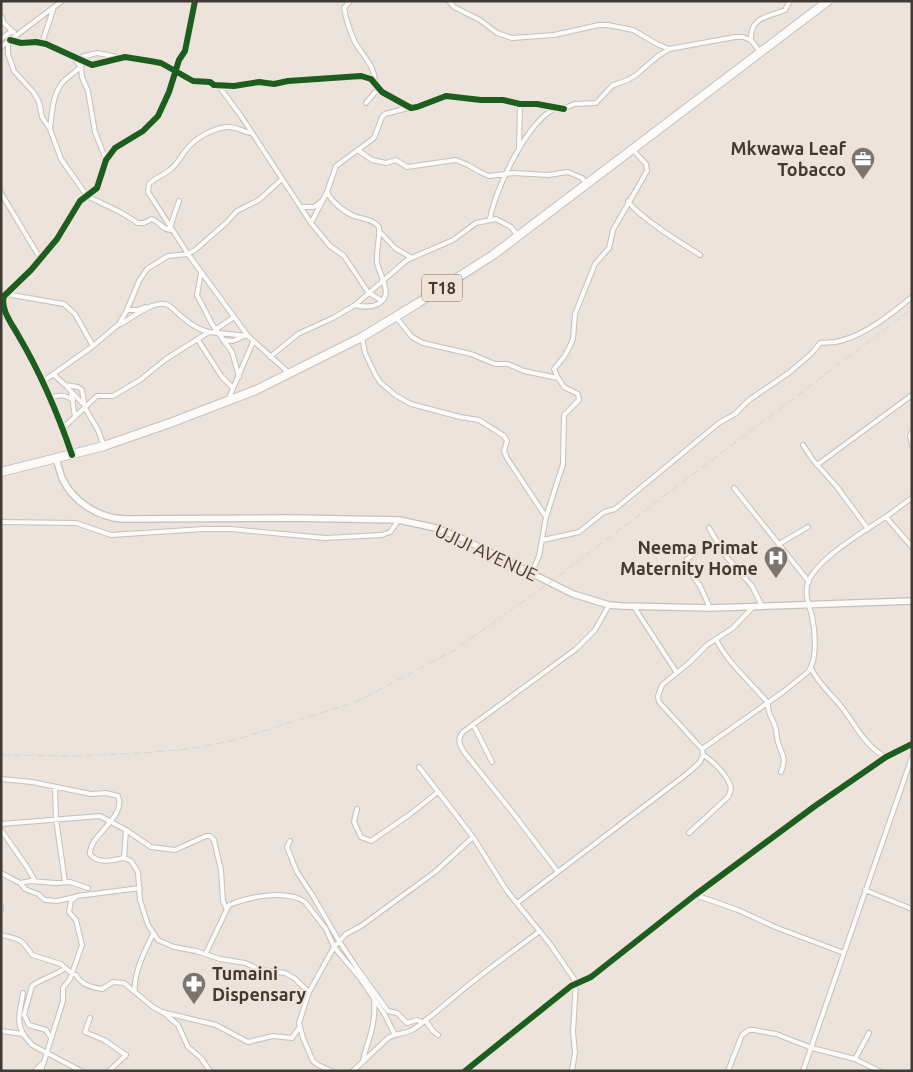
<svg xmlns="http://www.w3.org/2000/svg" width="913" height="1072" font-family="Ubuntu,sans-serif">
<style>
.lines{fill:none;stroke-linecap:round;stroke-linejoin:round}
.street-casing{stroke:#c6c0ba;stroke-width:6}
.secondary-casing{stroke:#c6c0ba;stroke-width:8}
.highway-casing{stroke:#c6c0ba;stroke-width:10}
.street{stroke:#fcfbfa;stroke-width:4}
.secondary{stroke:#fcfbfa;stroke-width:5.5}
.highway{stroke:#fcfbfa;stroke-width:8}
.rail{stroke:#d7d5d4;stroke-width:1;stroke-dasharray:8 4;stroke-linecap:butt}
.cycleway-casing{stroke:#f1e2d6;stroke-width:9}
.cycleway{stroke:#1b5e20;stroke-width:6}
.labels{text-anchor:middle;stroke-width:4;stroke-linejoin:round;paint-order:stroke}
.shield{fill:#f1e2d6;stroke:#756c65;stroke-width:1}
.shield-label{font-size:16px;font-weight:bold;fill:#403a35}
.poi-label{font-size:18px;font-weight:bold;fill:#403a35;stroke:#f1e2d6;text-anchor:end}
.street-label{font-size:18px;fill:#403a35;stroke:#f1e2d6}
</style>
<rect width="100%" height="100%" fill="#ebe3dc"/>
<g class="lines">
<defs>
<path id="street" d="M350,1L344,8C346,18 350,32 355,42C363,57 375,65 375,83
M449,1L454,7L480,20L497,33L512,38L554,35L599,25H608L633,30L657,44L669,49
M1,16L4,23L13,32
M1,39L9,33L14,32
M10,40L21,43L36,42L46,44L92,65L125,57L150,61L161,63L193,81L210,82L214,85L234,86L259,82L274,84L288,81L361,76L371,79L382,92L411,108L417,107L446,96L481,100H503L520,104H537L564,109
M8,42V54L14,71L34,93L39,102L42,117L50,129L61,159L87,196L120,212L138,223H144L152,219C159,222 164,231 172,230
M42,43L54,7
M1,47L62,1
M760,52L751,40C750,16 769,17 785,10L790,1
M73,57L81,67L82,77L88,91L95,132L106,160
M77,58L97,53L118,57
M214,85L221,89L241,116L311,223L330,246L344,256L368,292L382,301
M366,103L377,90L380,89
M563,109L574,104L596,103L613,85L628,80L636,75L658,56L669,49L735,37H743L751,40
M50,129C52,114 52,96 62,83C67,77 75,73 80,67
M252,133C242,133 240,126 226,127C212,129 195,138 186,150C181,156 178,163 172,168C165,175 156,177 149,184L148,192L188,254L248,336L289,373
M519,147L520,104
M359,151L372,160L386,163L396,160L407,167L456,160L468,165L480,172L489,176L513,173L548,175L568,172L582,178L587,184
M327,192C331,201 344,212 354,216C362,219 373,219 379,227C380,239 376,251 377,262C379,276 395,294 378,304C370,308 363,307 355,305
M1,193L40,258
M628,201C638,217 683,244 700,255
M301,207H314L322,201
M490,219C495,189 528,120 556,108
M311,223L327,192L336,166L374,138L382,117L385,114L408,108
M170,227L179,201
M379,231L395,248L412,258
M201,273L197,295L212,324L232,352L239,377
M6,294L64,304L75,314L93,346
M127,310H137L145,307
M1,314L9,319
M396,317L412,337L423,343L471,354L495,364H508L524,371L558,378
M121,324C131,318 141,310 152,306C168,299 172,309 182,317C190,324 200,330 209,332
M215,330L234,317
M362,337L365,353L375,374L380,382L395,395L411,404L460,417L479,420L504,436L507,441L504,451L507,458L546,517
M198,340L222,377L233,388
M223,340L233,341L244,336
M270,357L298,334L333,318L355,305L407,260L453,240L476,223L496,219L511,227L518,236
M53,374L65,385L78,387L82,390L85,408L98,430L104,446
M42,382L93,346L119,324L127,310L139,281L147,269L168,256L188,254L195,250L226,223L237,211L259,200L282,179
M67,387L84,405
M71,391L75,417
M50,398C59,395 64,394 73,400
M228,400L253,342
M62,429L97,396H113L140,380L166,359L209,332L248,336
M912,432L910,436L912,445
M803,445L813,460L837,487L868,529
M72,455C58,414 40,372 18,335C12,324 0,309 4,296L31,270L57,239L80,201L97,188L106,160L115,148L143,131L158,116L169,92L179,60L185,51L195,1
M817,465L912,395
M734,488L809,582
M886,517L912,547
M1,522L76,523L111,535L204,529H231L325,538L382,535L390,532L399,520
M709,528L725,555L752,586L762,606
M543,540L579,532L604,512L615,509L719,423L735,414L749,400L790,372L812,353L820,343C827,342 833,343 840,341C867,334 891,314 912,297
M779,544L808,527
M695,553L686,560V566L700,586L710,608
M531,574L539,556L546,517L563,464L564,415L579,400L578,394L564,387L557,376L554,369L564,357L570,346L573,339L575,314L595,264L609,248L613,230L647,171L646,164L633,150
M634,607L677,673
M716,639C728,664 750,681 768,703C767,713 772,717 775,726C777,731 776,736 778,742C782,756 787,756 781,772
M811,668C817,682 830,693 840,705C854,722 865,747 886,757
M473,724L492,762
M702,749L783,692L808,672C818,659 815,631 812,616C809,604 804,595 808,582C817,559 863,532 884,518C894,512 902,504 912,498
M419,767L473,837L507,891L550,944L576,982L573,1032L575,1052L572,1071
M1,779L32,782L91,794L106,793L118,796C127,817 89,835 90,854C98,865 113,860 124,858
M55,787L56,819L65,882
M357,809L354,822L361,837L371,841L409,815L438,792
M1,824L100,816L126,830L151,847L175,850L206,836H210L214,840L221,870L223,901L226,908
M1,830L27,867L35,881
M126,830L124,858L131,861L138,872L140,900L148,925L158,940L174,947L196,951L220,959L245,963L261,970L285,973L294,978L309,992
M689,833L728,797C730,793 732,789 730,785C727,775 711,759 703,755
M290,841L287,847L297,872L313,896L339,941L357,968L388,1011L397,1013L407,1023L417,1020L422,1022
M558,872L513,813L464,752C459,744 457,739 463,732L576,649L595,630L609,605
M1,873L20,883L25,889L38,894L45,900L57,901L75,897
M21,883L30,881L56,883L70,882L88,888
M865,890L912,909
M695,895L738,910L775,927L844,953
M517,903L688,773L700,762L703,755L702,749L659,702L658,696L662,685L690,662L707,645L733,628L754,606
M1,906V909
M1,935C20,939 22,939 32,955L61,964L70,972L76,975C82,985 91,987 102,989L113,982L124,983L153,1007L162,1012L216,1025L248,1042L273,1036L292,1038L299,1028
M206,953L229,905C248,897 286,889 305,902L326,929L334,947L360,978L385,1015L395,1035
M135,992C133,973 145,951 153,934
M23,993C21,1008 15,1022 24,1035
M164,1013L178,1025L188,1047L201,1058L210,1071
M90,1018L85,1032L104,1040L126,1055L109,1071
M425,1020L433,1031L438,1035
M1,1031L23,1034L32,1045L81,1071
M51,1038L46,1030L29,1025L24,1015L32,986C42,978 55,976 65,968
M855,1059L869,1033
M363,1061C365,1049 368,1044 371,1033C374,1022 375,1011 374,1000
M35,1071L42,1064
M41,1071L63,1001V988L70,979L82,945L76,920L69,912L71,901L77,896L140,888
M332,1071L318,1065L313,1061L303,1038L299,1023L309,992L334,947L346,934L361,926L435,872L473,837
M353,1071L388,1038C396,1033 406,1034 414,1029C434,1015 452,998 471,983C494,965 517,948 540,931
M465,1071L571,986L591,977L695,895L815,806L886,757L912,744
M728,1071L742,1035L749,1030H754L776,1034L812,1048L855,1059L879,1071
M803,1071L912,757"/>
<path id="secondary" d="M56,459C58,465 60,472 62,478C73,502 99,518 124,519L289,518L399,520L436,528L463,539L573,594L609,605L622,606L710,608L912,601"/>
<path id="highway" d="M1,472L104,446L170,423L256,390L362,337L418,303L493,255L828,1"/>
</defs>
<use href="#street" class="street-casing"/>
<use href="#secondary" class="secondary-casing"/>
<use href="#highway" class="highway-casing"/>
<use href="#street" class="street"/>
<use href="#secondary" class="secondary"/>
<use href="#highway" class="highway"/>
<path class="rail" d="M1,755L75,756L143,753L188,749L231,741L356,702L455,650L549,583L912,309"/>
<defs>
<path id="cycleway" d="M10,40L21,43L36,42L46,44L92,65L125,57L150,61L161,63L193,81L210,82L214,85L234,86L259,82L274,84L288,81L361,76L371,79L382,92L411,108L417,107L446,96L481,100H503L520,104H537L564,109
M72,455C58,414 40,372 18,335C12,324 0,309 4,296L31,270L57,239L80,201L97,188L106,160L115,148L143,131L158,116L169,92L179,60L185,51L195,1
M465,1071L571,986L591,977L695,895L815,806L886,757L912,744"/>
</defs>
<use href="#cycleway" class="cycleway-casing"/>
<use href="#cycleway" class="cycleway"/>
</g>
<defs>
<symbol id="office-pin" viewBox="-11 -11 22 30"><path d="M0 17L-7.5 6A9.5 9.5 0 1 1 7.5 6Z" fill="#7c756f" stroke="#f1e2d6"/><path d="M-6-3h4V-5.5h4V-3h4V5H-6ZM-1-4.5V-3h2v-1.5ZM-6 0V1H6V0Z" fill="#fff"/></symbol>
<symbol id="hospital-pin" viewBox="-11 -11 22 30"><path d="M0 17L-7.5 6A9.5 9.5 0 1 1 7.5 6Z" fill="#7c756f" stroke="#f1e2d6"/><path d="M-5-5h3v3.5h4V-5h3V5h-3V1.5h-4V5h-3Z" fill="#fff"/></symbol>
<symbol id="pharmacy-pin" viewBox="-11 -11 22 30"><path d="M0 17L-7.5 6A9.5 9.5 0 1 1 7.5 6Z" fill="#7c756f" stroke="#f1e2d6"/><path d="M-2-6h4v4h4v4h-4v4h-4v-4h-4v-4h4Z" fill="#fff"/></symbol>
</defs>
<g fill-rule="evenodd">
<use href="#office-pin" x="849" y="145" width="28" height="38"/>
<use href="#hospital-pin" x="762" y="544" width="28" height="38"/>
<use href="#pharmacy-pin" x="180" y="970" width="28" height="38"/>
</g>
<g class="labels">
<rect class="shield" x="422" y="274.5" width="40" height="27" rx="4"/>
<g class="shield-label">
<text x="442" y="294">T18</text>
</g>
<g class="poi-label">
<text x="846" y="155">Mkwawa Leaf<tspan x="846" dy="21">Tobacco</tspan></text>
<text x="758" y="554">Neema Primat<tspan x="758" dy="21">Maternity Home</tspan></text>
<text x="212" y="980" text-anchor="start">Tumaini<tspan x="212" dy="21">Dispensary</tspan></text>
</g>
<g class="street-label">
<text transform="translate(486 553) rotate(25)" y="6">UJIJI AVENUE</text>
</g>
</g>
<rect width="913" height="1072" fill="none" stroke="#403a35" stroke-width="5"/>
</svg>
